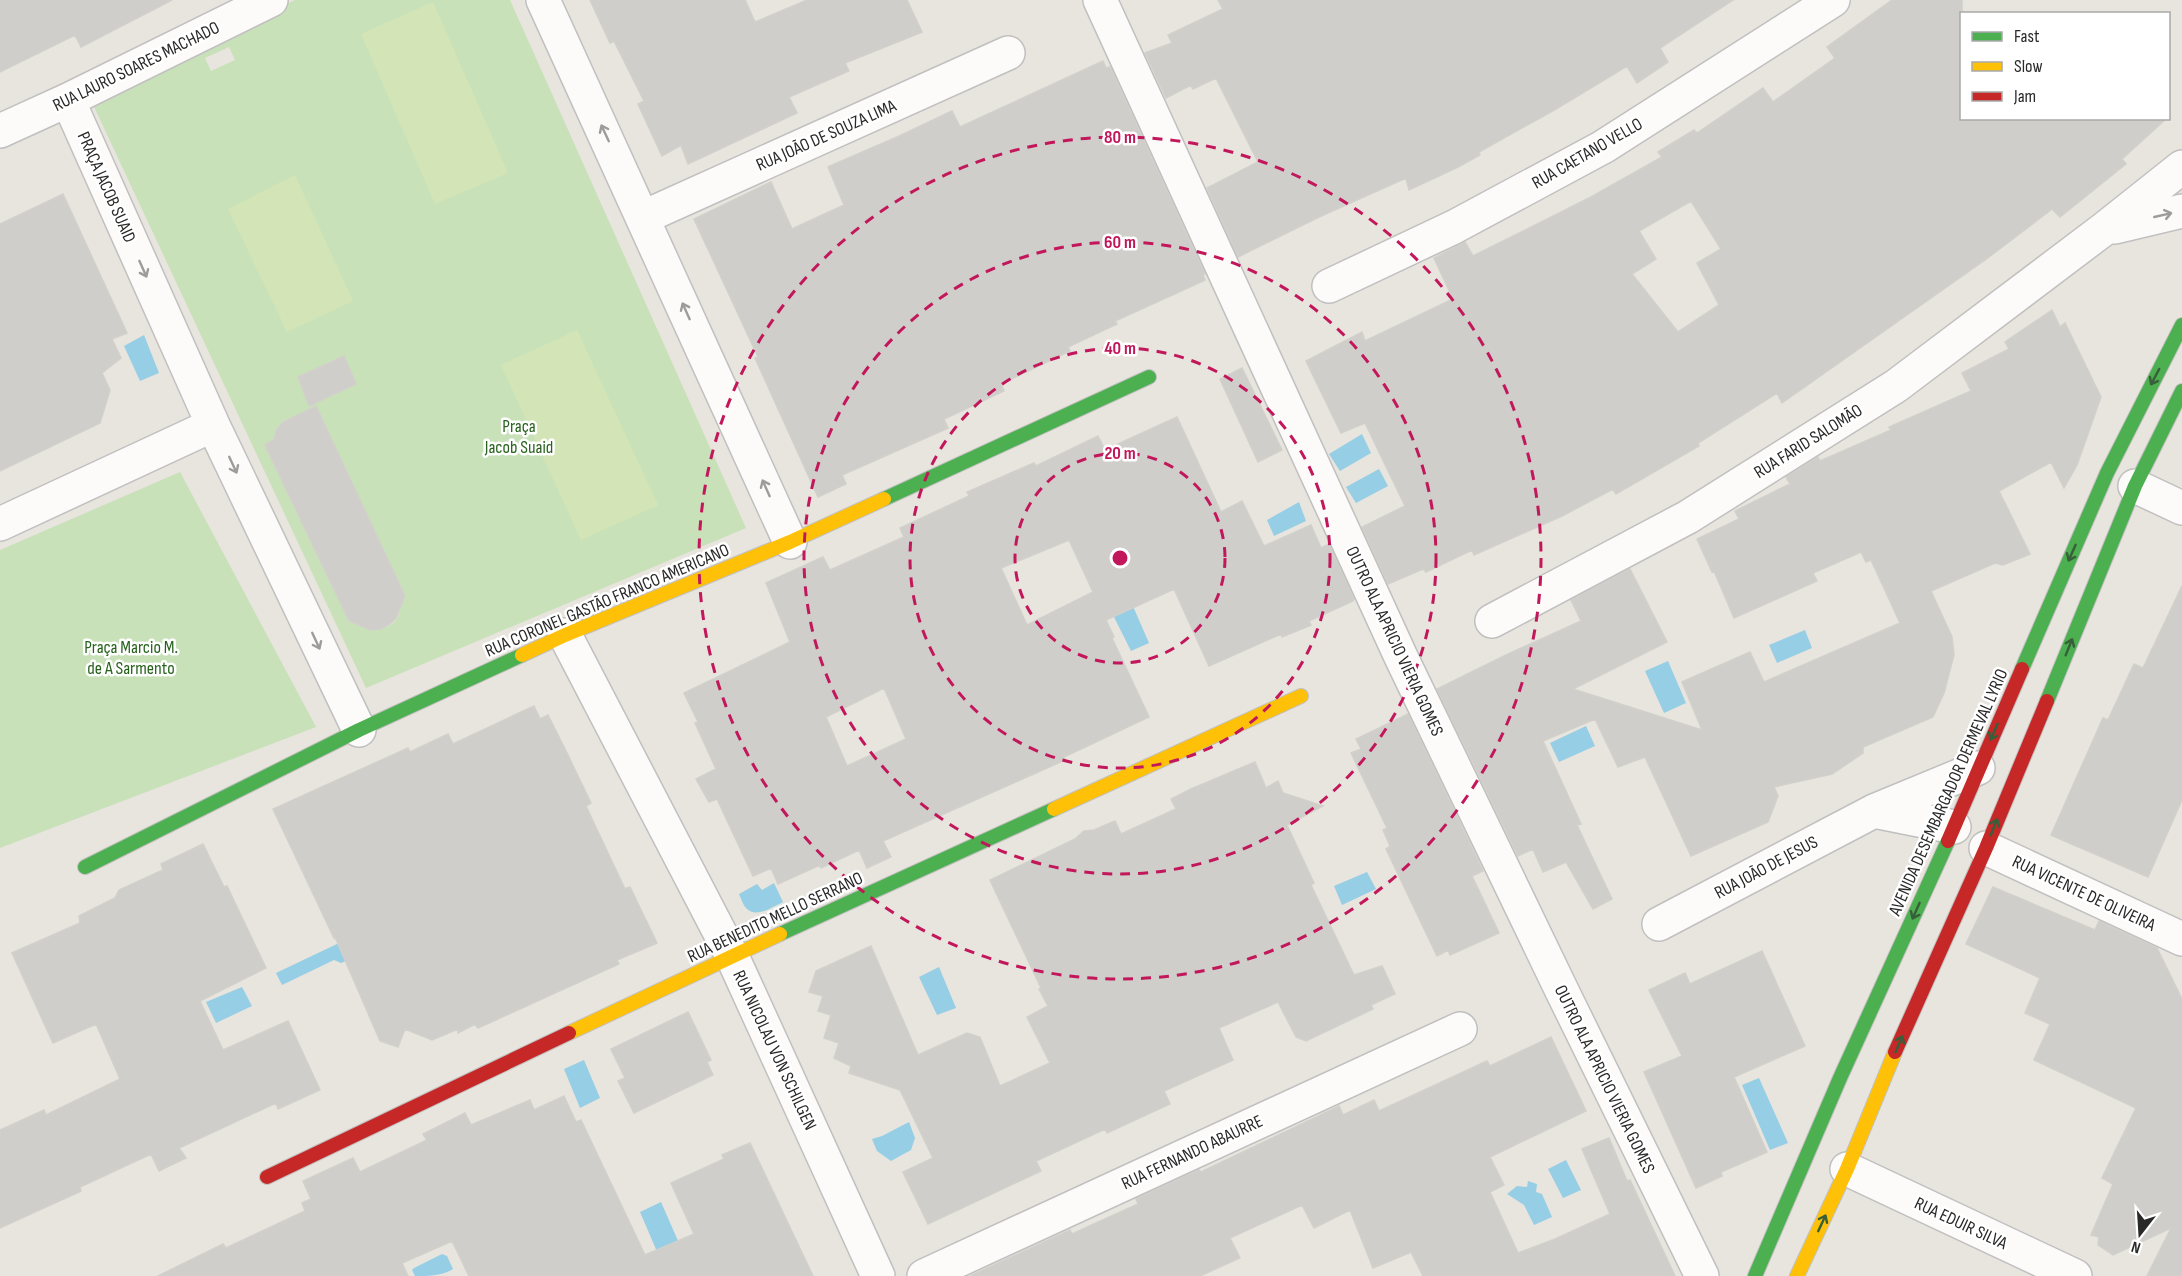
<svg xmlns="http://www.w3.org/2000/svg" width="2182" height="1276" font-family="'Sofia Sans Condensed',sans-serif">
<style>
.green{fill:#c8e1b9;fill-rule:evenodd}
.pitch{fill:#d3e5b6}
.water{fill:#96cee5}
.building{fill:#d0ceca;stroke:#d2d0cb;stroke-width:1.5;fill-rule:evenodd}
.lines{fill:none;stroke-linecap:round;stroke-linejoin:round}
.street-casing{stroke:#c1c0c0;stroke-width:36}
.fast-casing{stroke:#c1c0c0;stroke-width:16}
.slow-casing{stroke:#c1c0c0;stroke-width:16}
.jam-casing{stroke:#c1c0c0;stroke-width:16}
.street{stroke:#fcfbfa;stroke-width:33}
.fast{stroke:#4caf50;stroke-width:14}
.slow{stroke:#ffc107;stroke-width:14}
.jam{stroke:#c62828;stroke-width:14}
.oneway{stroke:#9d9c9c}
.oneway2{stroke:#375f39}
.ring{fill:none;stroke:#c2185b;stroke-width:3;stroke-dasharray:10 8}
.labels{text-anchor:middle;stroke-width:5;stroke-linejoin:round;paint-order:stroke}
.street-label{font-size:18px;fill:#292929;stroke:#fff}
.park-label{font-size:18px;fill:#28621d;stroke:#fff}
.centre{fill:#c2185b;stroke:#fff;stroke-width:3}
.ring-label{font-size:18px;text-anchor:middle;font-weight:bold;fill:#c2185b;stroke:#fff;stroke-width:5;stroke-linejoin:round;paint-order:stroke}
</style>
<rect width="100%" height="100%" fill="#e8e4de"/>
<path class="green" d="M295,0H510L746,528L366,688L89,96ZM229,47L235,60L211,71L205,58ZM344,356L355,384L309,405L298,377ZM302,416L321,418L405,596C401,602 401,607 399,614C391,634 368,631 354,620L349,622L266,445L275,439L279,426L285,420L292,417Z
M180,472L316,727L0,848V550Z"/>
<path class="pitch" d="M433,2L508,173L435,204L361,34Z
M295,175L353,301L287,332L228,209Z
M577,330L658,505L581,540L501,365Z"/>
<path class="water" d="M144,335L159,373L140,381L124,346Z
M1362,434L1371,453L1340,471L1329,454Z
M1379,469L1388,486L1356,503L1346,487Z
M1299,502L1306,521L1274,536L1267,520Z
M1132,604L1149,643L1131,651L1113,615Z
M1805,630L1812,648L1777,663L1769,645Z
M1668,661L1686,703L1664,713L1645,671Z
M1586,726L1595,746L1559,762L1550,743Z
M1367,872L1376,889L1342,905L1334,886Z
M774,883L783,902C772,907 756,919 746,908C743,905 741,898 739,894L757,884L762,890Z
M360,933L368,952L341,963L334,960L282,985L276,973Z
M939,967L956,1008L937,1015L919,977Z
M242,987L252,1006L216,1023L206,1002Z
M584,1060L600,1098L580,1108L564,1069Z
M1759,1078L1788,1143L1770,1150L1742,1085Z
M909,1122L915,1138L911,1150L891,1161L877,1151L872,1139L882,1136Z
M1566,1160L1581,1190L1563,1198L1548,1169Z
M1528,1181L1537,1184L1536,1192L1542,1194L1552,1217L1534,1225L1524,1205L1507,1194L1517,1186L1527,1187Z
M661,1202L679,1243L658,1254L640,1212Z
M442,1254L447,1256L453,1269C442,1276 428,1276 415,1276L412,1270L414,1268Z"/>
<path class="building" d="M0,0H172L81,47L75,35L0,72Z
M590,0H745L755,22L807,0H907L922,32L845,63L849,71L789,97L797,113L688,164L681,145L662,156L638,104L644,101L614,41L610,43Z
M1218,0H1733L1660,48L1668,62L1637,83L1627,66L1556,109L1479,152L1480,155L1458,167L1409,190L1406,178L1319,217L1238,257L1207,188L1258,162L1216,78L1193,89L1191,85L1166,98L1145,53L1172,43L1168,35L1223,9Z
M1892,0H1962V118H2167L2122,159L2126,164L2060,217L2052,209L1985,260L1782,403L1777,393L1698,443L1699,446L1616,494L1613,489L1562,516L1474,555L1472,550L1426,572L1423,569L1388,584L1362,527L1405,506L1365,423L1341,433L1306,361L1362,332L1365,341L1453,299L1434,258L1465,242L1473,256L1591,197L1662,157L1658,152L1694,130L1697,133L1763,88L1773,102L1835,58L1827,47ZM1691,201L1721,249L1697,263L1719,305L1678,332L1632,274L1656,259L1639,231Z
M1103,61L1106,68L1110,67L1205,274L1203,275L1205,280L1115,321L1117,324L1068,347L1070,351L1001,384L1004,391L944,419L948,428L842,475L846,484L818,497L755,358L758,357L694,219L771,182L792,229L844,205L828,167L897,137L952,111L960,127Z
M63,194L127,333L112,339L121,358L102,373L110,390L100,423L0,471V224Z
M2052,310L2060,327L2065,323L2101,397L2077,465L2064,488L2051,462L1999,491L2030,554L2003,565L1995,563L1931,591L1952,637L1954,655L1944,693L1933,717L1863,747V753L1832,774L1774,787L1778,796L1768,822L1691,856L1645,757L1618,767L1595,719L1543,741L1581,824L1577,825L1612,899L1593,909L1566,862L1543,872L1533,849L1518,856L1437,689L1506,655L1581,621L1571,600L1630,569L1667,642L1573,689L1702,730L1682,682L1750,652L1764,682L1900,623L1871,560L1866,562L1861,552L1813,573L1817,581L1734,618L1714,571L1712,572L1697,539L1739,519L1735,511L1790,484L1786,477L1818,457L1820,461L1891,430L1889,427L1971,391L1962,373L2009,349L2005,342Z
M344,356L356,384L309,406L298,377Z
M1242,368L1282,450L1258,462L1220,379Z
M316,406L405,596L396,618L390,624L381,629L371,630L349,621L265,445L274,439L277,429L283,422Z
M1177,417L1221,512L1242,501L1264,546L1311,525L1321,548L1329,544L1354,599L1353,601L1309,621L1311,625L1282,637L1281,634L1209,666L1174,589L1106,620L1114,637L1112,638L1149,717L1064,757L1065,760L883,841L891,857L867,868L859,850L821,868L820,865L778,884L771,868L753,876L717,799L709,802L696,779L716,769L695,723L698,722L684,693L790,642L766,583L823,557L830,570L904,537L900,528L969,496L967,492L1034,463L1036,466L1098,436L1105,450ZM1069,540L1093,592L1027,625L1001,568ZM884,688L906,739L847,766L826,717Z
M2182,586V800L2148,877L2051,835L2103,718L2108,720L2134,664L2143,668Z
M534,706L540,719L548,715L565,749L591,803L586,806L600,836L625,889L630,887L657,943L617,960L619,964L478,1028L475,1024L458,1033V1029L432,1040L405,1029L398,1047L380,1041L335,937L334,938L273,809L408,748L410,752L448,734L453,744Z
M1408,714L1483,871L1472,876L1499,933L1450,955L1448,950L1437,956L1386,849L1390,846L1383,830L1387,828L1351,753L1361,749L1356,739Z
M1255,762L1266,788L1278,781L1283,793L1323,806L1287,825L1314,883L1311,885L1354,975L1382,966L1395,994L1371,1005L1373,1009L1306,1041L1296,1037L1278,1002L1219,1028L1233,1060L1164,1091L1170,1104L1107,1133L1105,1129L1036,1161L1041,1171L928,1224L903,1172L933,1158L900,1090L849,1073L851,1066L834,1058L839,1043L824,1038L831,1015L818,1011L823,996L809,992L816,971L871,946L918,1055L967,1033L980,1037L1000,1086L1050,1063L1027,1017L1048,1006L1039,989L1041,988L990,880L1075,839L1084,831L1094,830L1115,821L1121,834L1176,809L1171,799L1191,789Z
M203,844L224,887L227,886L266,968L200,1001L223,1050L288,1021L320,1090L278,1109L276,1103L179,1148L186,1158L159,1171L151,1154L80,1187L81,1191L0,1228V1130L44,1110L46,1115L120,1079L96,1024L53,1043L12,953L80,923L79,916L115,898L119,890L163,870L161,864Z
M1993,887L2095,930L2099,921L2157,948L2182,999V1276H2147L2171,1228L2113,1255L2098,1245L2099,1237L2091,1235L2113,1184L2102,1178L2136,1108L2034,1060L2050,1024L2025,1013L2040,978L1966,944Z
M1762,951L1805,1046L1734,1077L1767,1152L1721,1172L1722,1176L1696,1188L1644,1072L1682,1056L1649,990L1685,973L1690,984Z
M688,1012L711,1060L707,1062L713,1075L634,1113L618,1081L625,1078L611,1049Z
M1551,1037L1586,1111L1490,1157L1504,1185L1490,1192L1518,1253L1555,1239L1610,1214L1582,1149L1609,1138L1627,1181L1630,1180L1675,1276H1423L1411,1252L1373,1268L1350,1210L1314,1228L1302,1205L1230,1238L1240,1258L1200,1276H970L1070,1230L1072,1234L1138,1204L1136,1199L1199,1170L1201,1172L1339,1106L1343,1115L1374,1100L1379,1111L1487,1061L1490,1066Z
M564,1096L576,1122L581,1120L645,1255L694,1234L671,1183L724,1159L722,1155L750,1143L813,1276H469L452,1241L402,1263L408,1276H158L223,1244L226,1248L305,1211L302,1203L311,1199L303,1181L353,1158L360,1172L427,1140L423,1134L465,1113L471,1125L530,1100L534,1110Z"/>
<g class="lines">
<defs>
<path id="street" d="M543,0L790,542
M1100,0L1401,657L1562,991L1702,1276
M68,100L213,425L359,730
M0,131L68,100L271,0
M644,217L1008,53
M2115,227L2182,211
M1329,286L1454,227L1603,147L1833,0
M2135,486L2182,508
M0,524L213,425
M1492,621L1688,517L1896,386L2104,229L2182,167
M565,635L732,956L878,1276
M1874,811L1954,827
M1986,848L2182,939
M1659,924L1874,811L1978,768
M1847,1169L2075,1276
M924,1276L1460,1029"/>
<path id="fast" d="M884,499L1149,377
M2022,669L2107,473L2182,325
M2047,701L2135,486L2182,391
M85,867L359,730L522,655
M780,934L1054,809
M1755,1276L1840,1078L1948,841"/>
<path id="slow" d="M522,655L565,635L790,542L884,499
M1054,809L1301,696
M569,1033L780,934
M1797,1276L1847,1169L1895,1052"/>
<path id="jam" d="M1948,841L2022,669
M1895,1052L1986,848L2047,701
M267,1177L569,1033"/>
</defs>
<use href="#street" class="street-casing"/>
<use href="#fast" class="fast-casing"/>
<use href="#slow" class="slow-casing"/>
<use href="#jam" class="jam-casing"/>
<use href="#street" class="street"/>
<use href="#fast" class="fast"/>
<use href="#slow" class="slow"/>
<use href="#jam" class="jam"/>
</g>
<defs><path id="oneway-shaft" d="M-6 0H5M1.5-3L5.5 0L1.5 3" fill="none" stroke-width="1.6" stroke-linecap="round" stroke-linejoin="round" transform="scale(1.5)"/></defs>
<g class="oneway">
<use href="#oneway-shaft" transform="translate(605 133) rotate(-115)"/>
<use href="#oneway-shaft" transform="translate(2163 215) rotate(-13)"/>
<use href="#oneway-shaft" transform="translate(143 269) rotate(66)"/>
<use href="#oneway-shaft" transform="translate(686 311) rotate(-114)"/>
<use href="#oneway-shaft" transform="translate(233 465) rotate(65)"/>
<use href="#oneway-shaft" transform="translate(766 488) rotate(-114)"/>
<use href="#oneway-shaft" transform="translate(316 641) rotate(65)"/>
</g>
<g class="oneway2">
<use href="#oneway-shaft" transform="translate(2155 377) rotate(118)"/>
<use href="#oneway-shaft" transform="translate(2072 553) rotate(114)"/>
<use href="#oneway-shaft" transform="translate(2069 647) rotate(-68)"/>
<use href="#oneway-shaft" transform="translate(1994 732) rotate(114)"/>
<use href="#oneway-shaft" transform="translate(1994 827) rotate(-68)"/>
<use href="#oneway-shaft" transform="translate(1916 911) rotate(114)"/>
<use href="#oneway-shaft" transform="translate(1899 1044) rotate(-67)"/>
<use href="#oneway-shaft" transform="translate(1822 1223) rotate(-65)"/>
</g>
<g class="ring">
<circle cx="1120" cy="558" r="105"/>
<circle cx="1120" cy="558" r="210"/>
<circle cx="1120" cy="558" r="316"/>
<circle cx="1120" cy="558" r="421"/>
</g>
<g class="labels">
<g class="street-label">
<text transform="translate(136 66) rotate(-26)" y="6">RUA LAURO SOARES MACHADO</text>
<text transform="translate(826 135) rotate(-24)" y="6">RUA JOÃO DE SOUZA LIMA</text>
<text transform="translate(1587 153) rotate(-30)" y="6">RUA CAETANO VELLO</text>
<text transform="translate(107 187) rotate(66)" y="6">PRAÇA JACOB SUAID</text>
<text transform="translate(1808 441) rotate(-32)" y="6">RUA FARID SALOMÃO</text>
<text transform="translate(607 600) rotate(-23)" y="6">RUA CORONEL GASTÃO FRANCO AMERICANO</text>
<text transform="translate(1395 641) rotate(65)" y="6">OUTRO ALA APRICIO VIERIA GOMES</text>
<text transform="translate(1948 792) rotate(-66)" y="6">AVENIDA DESEMBARGADOR DERMEVAL LYRIO</text>
<text transform="translate(1766 867) rotate(-28)" y="6">RUA JOÃO DE JESUS</text>
<text transform="translate(2084 893) rotate(25)" y="6">RUA VICENTE DE OLIVEIRA</text>
<text transform="translate(775 917) rotate(-25)" y="6">RUA BENEDITO MELLO SERRANO</text>
<text transform="translate(775 1050) rotate(65)" y="6">RUA NICOLAU VON SCHILGEN</text>
<text transform="translate(1605 1079) rotate(64)" y="6">OUTRO ALA APRICIO VIERIA GOMES</text>
<text transform="translate(1192 1152) rotate(-25)" y="6">RUA FERNANDO ABAURRE</text>
<text transform="translate(1961 1223) rotate(25)" y="6">RUA EDUIR SILVA</text>
</g>
<g class="park-label">
<text x="519" y="432">Praça<tspan x="519" dy="21">Jacob Suaid</tspan></text>
<text x="131" y="653">Praça Marcio M.<tspan x="131" dy="21">de A Sarmento</tspan></text>
</g>
</g>
<circle cx="1120" cy="558" r="9" class="centre"/>
<g class="ring-label">
<text x="1120" y="143">80 m</text>
<text x="1120" y="248">60 m</text>
<text x="1120" y="354">40 m</text>
<text x="1120" y="459">20 m</text>
</g>
<rect x="1960" y="12" width="210" height="108" fill="#ffffff" stroke="#a9a9a9" stroke-width="1.5"/>
<rect x="1972" y="32" width="30" height="9" fill="#4caf50" stroke="#a9a9a9" stroke-width="1.5"/>
<text x="2014" y="42" font-size="18" fill="#292929">Fast</text>
<rect x="1972" y="62" width="30" height="9" fill="#ffc107" stroke="#a9a9a9" stroke-width="1.5"/>
<text x="2014" y="72" font-size="18" fill="#292929">Slow</text>
<rect x="1972" y="92" width="30" height="9" fill="#c62828" stroke="#a9a9a9" stroke-width="1.5"/>
<text x="2014" y="102" font-size="18" fill="#292929">Jam</text>
<g transform="translate(2140 1234) rotate(197)" stroke="#ffffff" stroke-width="4.5" paint-order="stroke">
<path d="M0-4.5L10 22L0 15L-10 22Z" fill="#292929"/>
<text y="-9" font-size="16" font-weight="bold" text-anchor="middle" fill="#292929">N</text>
</g>
</svg>
